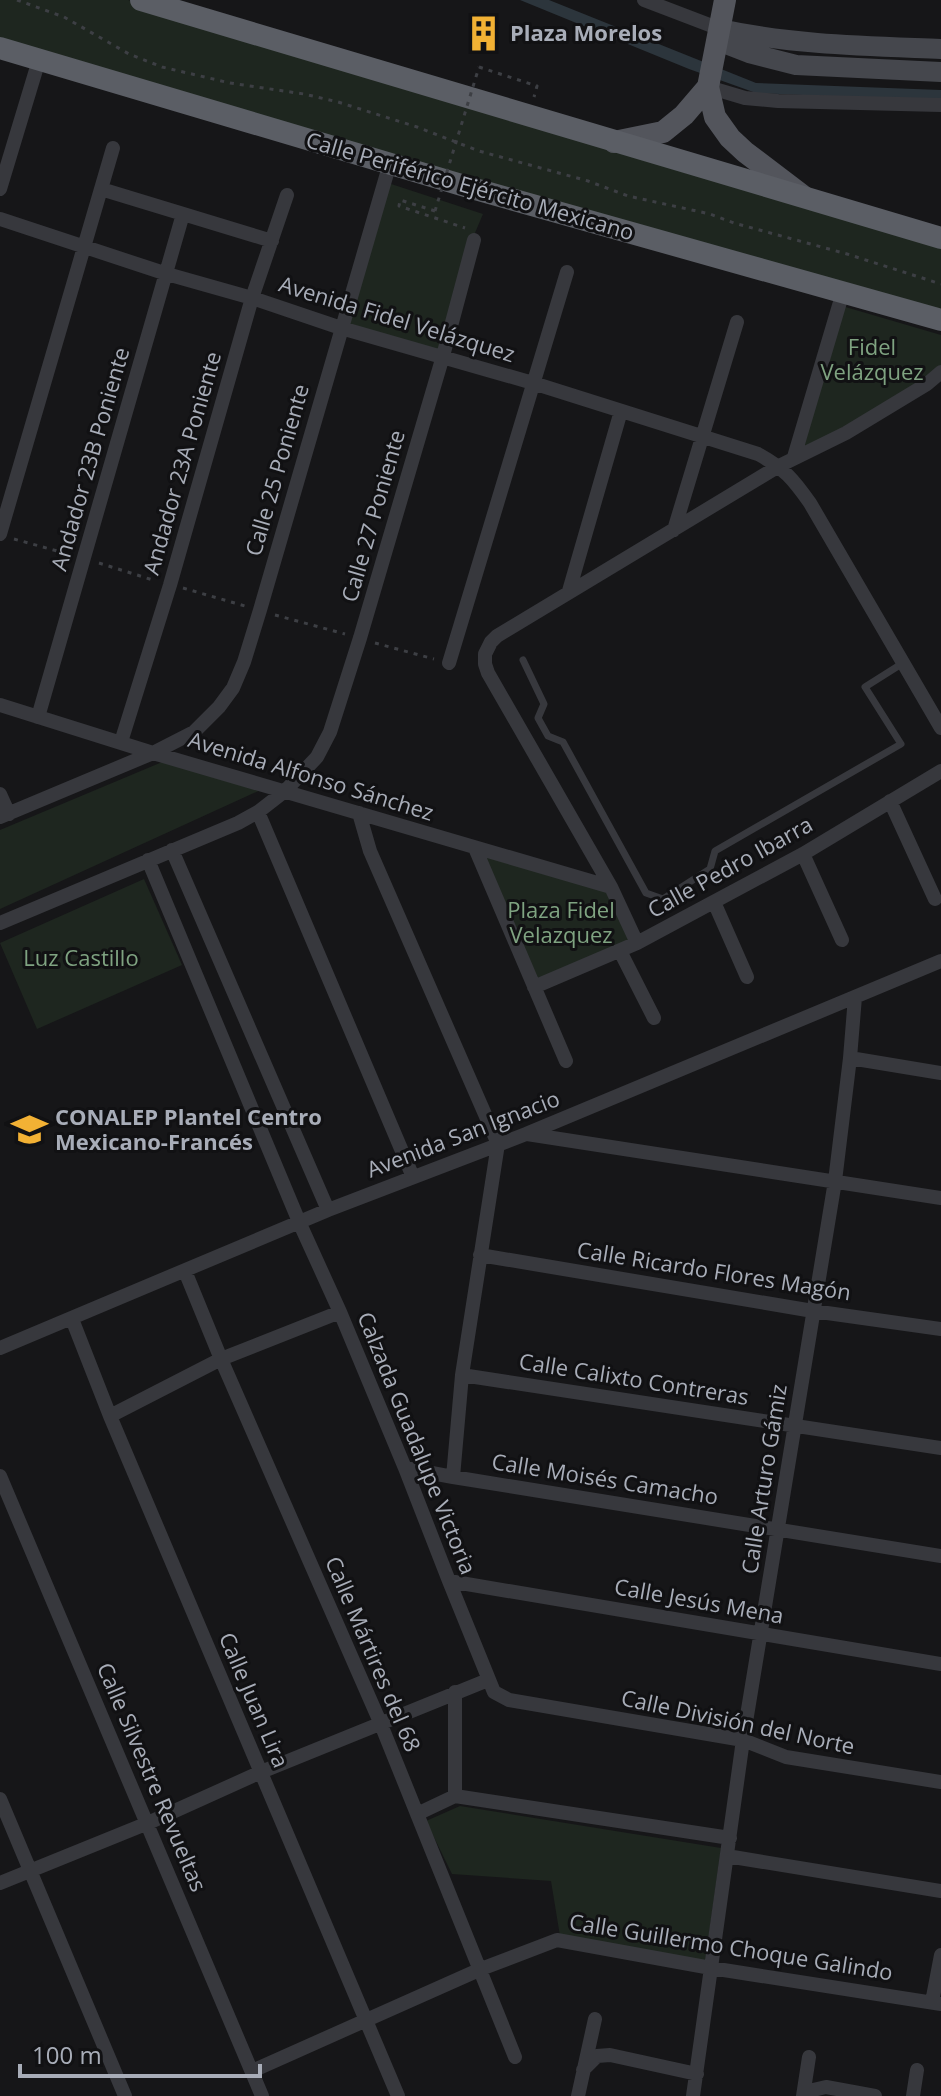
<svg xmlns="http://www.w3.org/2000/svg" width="941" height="2096" font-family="'Open Sans',sans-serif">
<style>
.green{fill:#1e261f}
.water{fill:#2c353c}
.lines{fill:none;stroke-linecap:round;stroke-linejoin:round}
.path{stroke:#3d3f44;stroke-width:3;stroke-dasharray:4 6;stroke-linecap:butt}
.service{stroke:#37383d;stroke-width:7}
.minor{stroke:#37383d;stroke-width:14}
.secondary{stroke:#45474d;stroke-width:20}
.primary{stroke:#53555c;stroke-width:22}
.trunk{stroke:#5b5e65;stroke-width:22}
.path-bridge{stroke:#3d3f44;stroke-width:3;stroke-dasharray:4 6;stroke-linecap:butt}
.labels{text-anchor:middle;stroke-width:6;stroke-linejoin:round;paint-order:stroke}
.poi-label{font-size:22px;font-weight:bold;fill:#a8adb8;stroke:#111113;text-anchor:start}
.street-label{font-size:22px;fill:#a8adb8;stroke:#111113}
.park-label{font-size:22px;fill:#7fa381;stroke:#111113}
</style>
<rect width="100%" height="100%" fill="#161618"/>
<path class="green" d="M0,0H128L546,126L941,240V316L0,47Z
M385,182L483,214L472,240L441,354L343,327Z
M842,306L941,335V366L924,381L800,452Z
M167,760L265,788L0,909V830Z
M475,848L611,887L637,943L534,987Z
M144,879L182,965L37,1029L0,943Z
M460,1806L721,1848L705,1962L560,1936L551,1881L452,1874L426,1821Z"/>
<path class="water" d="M520,0H549L756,83L941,90V101L756,93L689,69Z"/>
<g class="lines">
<path class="path" d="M17,0L64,17L129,54L162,67L230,83L304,94L338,102L417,127L479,151L588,181L628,196L710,214L734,223L847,254L941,284
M479,67L537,86L534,97
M435,211L400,200L399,206L465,228
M14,539L68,554
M99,563L156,581
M183,588L245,606
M275,615L345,634
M375,643L434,659"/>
<path class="service" d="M523,660L544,704L538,718L548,736L563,742L646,893L663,899L710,869L715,851L901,744L865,687L903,663"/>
<path class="minor" d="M644,0L720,29
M708,87L745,98L778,101L941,105
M0,189L39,60
M101,189L272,241
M0,219L167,274L252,298L341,328L533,383L758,454C785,469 793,479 810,503L941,728
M794,457L843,292
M674,530L737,322
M0,534L113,148
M569,591L621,411
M449,663L567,272
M0,705L153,753L611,887
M38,717L183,214
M121,742L170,585L252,298L287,195
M0,794L9,814
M890,801L935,899
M258,812L413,1177
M359,813L370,851L498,1144
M0,817L153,753L194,732L219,707L233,688L244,662L260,610L390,163
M475,848L566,1061
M172,850L328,1210
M803,854L842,940
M148,860L300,1224L340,1312L405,1468L449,1581L494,1692L509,1700L743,1740L786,1757L941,1782
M714,902L747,977
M0,923L238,823L258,812L285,791L317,757L330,732L360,638L443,356L474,240
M637,943L611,887L488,673L485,664V654L491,642L497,636L779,466L846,433L927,384L941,372
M620,951L654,1018
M534,987L637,943L803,854L941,771
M850,1058L941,1073
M527,1134L941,1198
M480,1255L813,1311L941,1329
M185,1271L221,1359L380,1722L515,2057
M72,1319L110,1416L398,2096
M0,1348L328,1210L526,1134L941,961
M462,1375L941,1448
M110,1416L221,1359L340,1312
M405,1468L453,1477L941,1556
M0,1476L262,2096
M453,1477L462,1375L498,1144
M449,1581L941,1664
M455,1796V1692
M0,1799L125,2096
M417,1814L455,1796L730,1838
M727,1856L941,1891
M0,1883L148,1823L261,1772L488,1680
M932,2002L941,1955
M583,2070L597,2056L610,2055L697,2074
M252,2071L481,1969L557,1940L711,1968L941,2004
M578,2096L595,2019
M693,2096L743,1740L835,1181L850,1058L855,997
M803,2096L809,2057
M808,2096L813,2090L826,2087L875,2096
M913,2096L917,2070"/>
<path class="secondary" d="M720,29C793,45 867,46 941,49
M718,41L749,53L796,65L941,72"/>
<path class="primary" d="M725,0L708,87L715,117L730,138L745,152L803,196
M614,142L663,132L684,115L708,87"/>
<path class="trunk" d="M141,0L941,238
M0,48L475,189L941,320"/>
<path class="path-bridge" d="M435,211L479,67"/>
</g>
<defs>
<symbol id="building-bare" viewBox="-9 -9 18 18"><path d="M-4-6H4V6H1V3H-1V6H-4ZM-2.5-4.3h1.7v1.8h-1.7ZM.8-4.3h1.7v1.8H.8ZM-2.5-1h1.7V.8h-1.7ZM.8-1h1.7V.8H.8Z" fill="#f2b134" stroke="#111113" stroke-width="2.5" paint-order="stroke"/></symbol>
<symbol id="school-bare" viewBox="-9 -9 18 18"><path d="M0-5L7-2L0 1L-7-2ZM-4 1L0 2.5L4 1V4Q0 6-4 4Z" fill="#f2b134" stroke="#111113" stroke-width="2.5" paint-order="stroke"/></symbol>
</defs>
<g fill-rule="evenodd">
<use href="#building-bare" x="458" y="8" width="51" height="51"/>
<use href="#school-bare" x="4" y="1104" width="51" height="51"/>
</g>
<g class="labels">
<g class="poi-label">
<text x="510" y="41">Plaza Morelos</text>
<text x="55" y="1125">CONALEP Plantel Centro<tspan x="55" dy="25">Mexicano-Francés</tspan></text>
</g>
<g class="street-label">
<text transform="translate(470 186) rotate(16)" y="8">Calle Periférico Ejército Mexicano</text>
<text transform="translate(397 319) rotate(17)" y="8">Avenida Fidel Velázquez</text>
<text transform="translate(90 459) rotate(-74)" y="8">Andador 23B Poniente</text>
<text transform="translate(182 463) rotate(-74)" y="8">Andador 23A Poniente</text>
<text transform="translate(277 470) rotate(-74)" y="8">Calle 25 Poniente</text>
<text transform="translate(373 516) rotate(-74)" y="8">Calle 27 Poniente</text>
<text transform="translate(311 776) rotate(17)" y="8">Avenida Alfonso Sánchez</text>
<text transform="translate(730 867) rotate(-29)" y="8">Calle Pedro Ibarra</text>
<text transform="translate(463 1134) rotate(-21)" y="8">Avenida San Ignacio</text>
<text transform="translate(714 1271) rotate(9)" y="8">Calle Ricardo Flores Magón</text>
<text transform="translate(634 1379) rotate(9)" y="8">Calle Calixto Contreras</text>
<text transform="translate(417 1443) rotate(68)" y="8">Calzada Guadalupe Victoria</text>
<text transform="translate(605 1479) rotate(9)" y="8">Calle Moisés Camacho</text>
<text transform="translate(764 1479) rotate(-81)" y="8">Calle Arturo Gámiz</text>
<text transform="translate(699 1601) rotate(10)" y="8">Calle Jesús Mena</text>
<text transform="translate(373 1654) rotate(67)" y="8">Calle Mártires del 68</text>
<text transform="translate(254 1700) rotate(67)" y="8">Calle Juan Lira</text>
<text transform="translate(738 1722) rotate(12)" y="8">Calle División del Norte</text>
<text transform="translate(152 1777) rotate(67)" y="8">Calle Silvestre Revueltas</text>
<text transform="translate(731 1947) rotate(9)" y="8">Calle Guillermo Choque Galindo</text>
</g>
<g class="park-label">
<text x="872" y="355">Fidel<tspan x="872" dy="25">Velázquez</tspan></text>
<text x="561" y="918">Plaza Fidel<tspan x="561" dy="25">Velazquez</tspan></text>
<text x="81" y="966">Luz Castillo</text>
</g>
</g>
<path d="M20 2064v12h240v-12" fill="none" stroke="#a8adb8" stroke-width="4"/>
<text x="32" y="2064" font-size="24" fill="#a8adb8" stroke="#111113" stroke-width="6" paint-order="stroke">100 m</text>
</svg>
